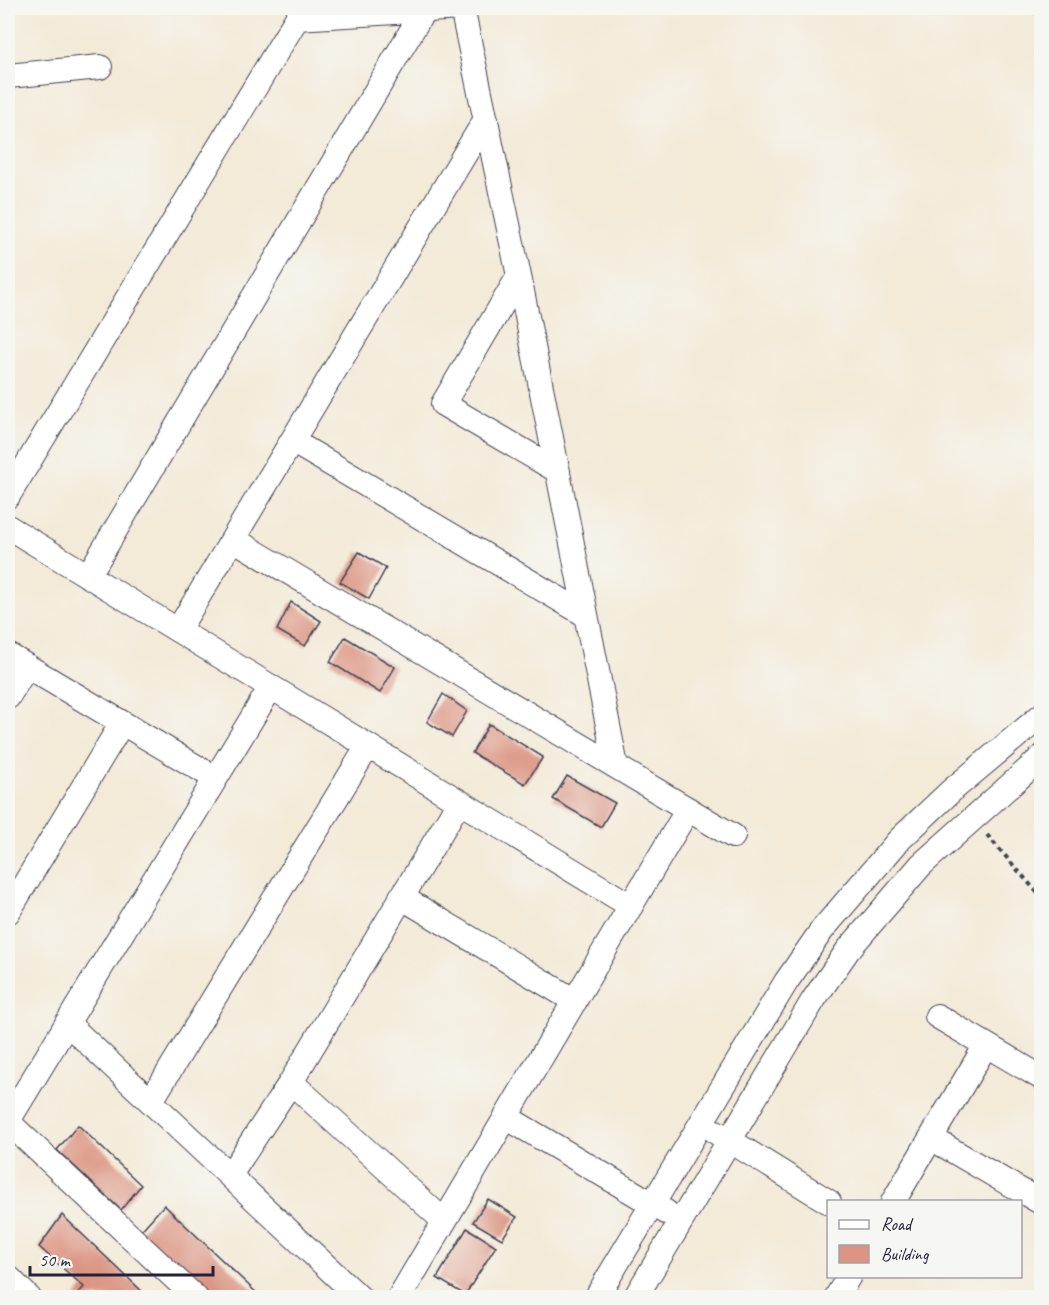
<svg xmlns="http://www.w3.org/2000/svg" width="1049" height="1305" font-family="Caveat,sans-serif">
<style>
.building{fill:#dc9583}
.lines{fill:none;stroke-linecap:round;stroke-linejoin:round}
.street-casing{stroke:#414052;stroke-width:26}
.path{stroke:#414052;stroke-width:4;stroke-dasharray:4.5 4.5;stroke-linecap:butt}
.street{stroke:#fff;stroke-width:24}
</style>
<rect width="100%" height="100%" fill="#f6f6f2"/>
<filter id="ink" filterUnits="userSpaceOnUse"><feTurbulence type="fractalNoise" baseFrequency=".0167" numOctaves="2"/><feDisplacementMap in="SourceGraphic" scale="12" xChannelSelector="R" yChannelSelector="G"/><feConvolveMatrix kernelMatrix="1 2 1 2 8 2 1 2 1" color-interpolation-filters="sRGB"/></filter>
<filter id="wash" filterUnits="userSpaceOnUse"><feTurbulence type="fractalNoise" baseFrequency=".008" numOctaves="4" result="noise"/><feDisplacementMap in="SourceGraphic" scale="24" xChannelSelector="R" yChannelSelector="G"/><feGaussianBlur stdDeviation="1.35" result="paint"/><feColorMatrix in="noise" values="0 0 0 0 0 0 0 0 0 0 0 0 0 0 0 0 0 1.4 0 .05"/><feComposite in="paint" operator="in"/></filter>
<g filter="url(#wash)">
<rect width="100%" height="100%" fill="#f3ead7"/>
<g id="blocks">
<path class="building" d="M359,552L386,568L369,599L340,582Z
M291,602L321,621L305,646L277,630Z
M345,637L395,667L380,693L330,662Z
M443,694L467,711L452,737L427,722Z
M489,724L543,757L525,784L472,753Z
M567,776L615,803L601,827L553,799Z
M78,1125L141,1185L121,1210L57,1150Z
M488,1199L517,1217L502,1239L473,1222Z
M164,1205L262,1298H209L138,1234Z
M62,1215L149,1298H74L84,1287L39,1247Z
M467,1228L496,1246L465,1295L437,1278Z"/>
</g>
</g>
<g filter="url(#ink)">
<use href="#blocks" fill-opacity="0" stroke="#414052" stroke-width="1.5"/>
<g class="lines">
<defs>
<path id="street" d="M462,8L519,276L616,766
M8,76L100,67
M519,276L443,404L558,471
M292,441L586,615
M8,496L297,18L461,8
M8,527L631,906
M233,539L733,836
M88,576L424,10
M178,630L486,119
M8,655L215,778
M8,697L27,666
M401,897L575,1001
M8,912L122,723
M937,1016L1042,1078
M67,1023L360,1298
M291,1082L444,1221
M151,1101L368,746
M506,1117L666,1212
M8,1121L271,687
M8,1122L196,1298
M716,1132L829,1202
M931,1138L1042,1203
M230,1175L291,1082L459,802
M893,1202L986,1045
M8,1277L29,1298
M399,1298L688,809
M596,1298L786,982L822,930L899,840L951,791L1042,715
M635,1298L814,999L848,950L921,865L1042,757
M836,1298L849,1276"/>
</defs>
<use href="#street" class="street-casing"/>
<path class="path" d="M987,835L1042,898"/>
<use href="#street" class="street"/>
</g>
</g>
<rect width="1049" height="1305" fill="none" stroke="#f6f6f2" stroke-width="30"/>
<rect x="827" y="1200" width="195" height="78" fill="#f6f6f2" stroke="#a1a1a9" stroke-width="1.5"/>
<rect x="839" y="1220" width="30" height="9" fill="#ffffff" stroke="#a1a1a9" stroke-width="1.5"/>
<text x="881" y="1230" font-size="18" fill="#22223b">Road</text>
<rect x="839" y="1245" width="30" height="18" fill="#dc9583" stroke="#a1a1a9" stroke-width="1.5"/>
<text x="881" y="1260" font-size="18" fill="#22223b">Building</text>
<path d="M30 1266v9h183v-9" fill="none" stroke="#22223b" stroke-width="3"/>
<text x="39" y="1266" font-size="18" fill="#22223b" stroke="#f6f6f2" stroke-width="4.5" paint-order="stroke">50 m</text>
</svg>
